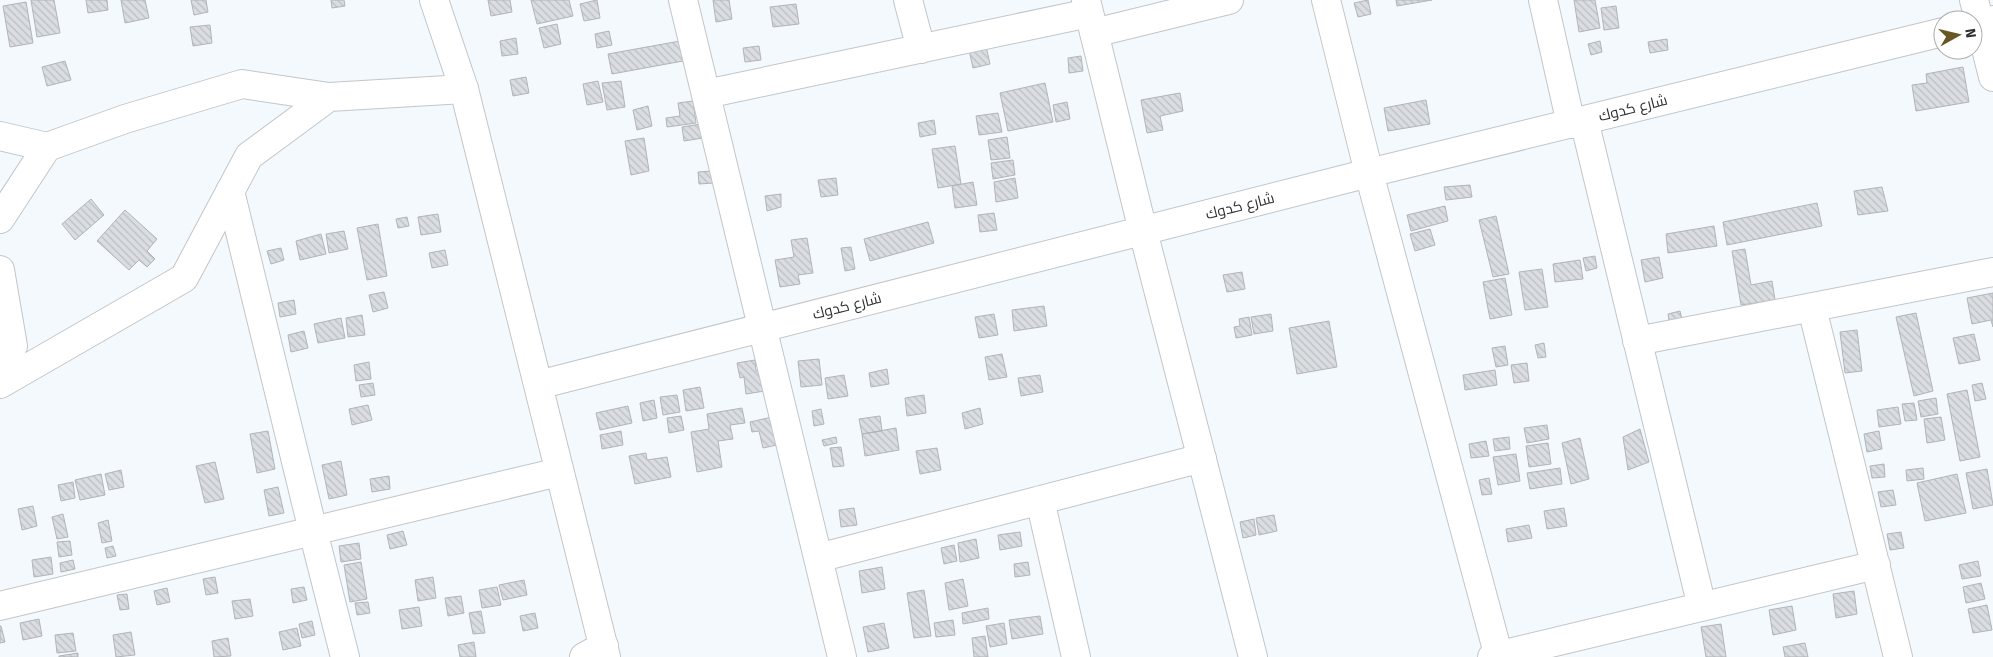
<svg xmlns="http://www.w3.org/2000/svg" width="1993" height="657" font-family="'Fira Sans',Cairo,sans-serif">
<style>
.building{fill:url(#building-back-hatch);stroke:#b1b5b9}
.lines{fill:none;stroke-linecap:round;stroke-linejoin:round}
.street-casing{stroke:#c1c6ca;stroke-width:30}
.secondary-casing{stroke:#c1c6ca;stroke-width:30}
.street{stroke:#fff;stroke-width:28}
.secondary{stroke:#fff;stroke-width:28}
.labels{text-anchor:middle;stroke-width:4.5;stroke-linejoin:round;paint-order:stroke}
.street-label{font-size:15px;fill:#2d2f30;stroke:#fff}
</style>
<defs>
<pattern id="building-back-hatch" width="6" height="6" patternUnits="userSpaceOnUse" patternTransform="scale(1.25)"><rect width="6" height="6" fill="#dadee2"/><path d="M-1 5l2 2M0 0l6 6M5-1l2 2" fill="none" stroke="#bbbfc2"/></pattern>
</defs>
<rect width="100%" height="100%" fill="#f4f9fd"/>
<path class="building" d="M31,0H54L60,33L37,37Z
M86,0H107L108,10L88,13Z
M121,0H145L149,18L125,23Z
M191,0H206L208,12L194,15Z
M331,0H344L345,6L332,8Z
M488,0H510L512,12L491,16Z
M531,0H569L573,16L537,24Z
M597,0L600,18L584,21L580,4Z
M713,0H729L732,19L716,22Z
M1368,0L1371,14L1358,17L1354,3Z
M1396,0H1432L1397,6Z
M1574,0H1595L1600,28L1579,32Z
M26,2L33,43L10,47L3,6Z
M796,4L799,24L773,27L770,7Z
M1616,6L1619,28L1604,30L1601,8Z
M557,24L561,44L544,48L539,28Z
M210,25L212,43L193,46L190,27Z
M609,31L612,45L597,48L595,34Z
M516,38L518,54L502,56L500,41Z
M1667,39L1668,50L1650,53L1648,42Z
M680,41L683,61L612,74L608,54Z
M1600,41L1602,52L1591,55L1588,44Z
M759,46L761,60L745,62L743,48Z
M986,46L990,64L973,68L969,50Z
M1081,56L1083,71L1069,73L1068,58Z
M65,61L71,80L47,86L42,67Z
M1963,67L1969,102L1916,111L1912,85L1927,83L1926,74Z
M526,77L529,93L513,96L510,80Z
M598,81L603,102L587,105L583,84Z
M621,81L625,107L607,110L602,83Z
M1045,83L1053,122L1008,131L1000,93Z
M1180,93L1183,111L1160,116L1163,130L1147,133L1141,100Z
M1426,100L1430,124L1388,131L1384,108Z
M693,101L696,123L667,127L666,118L680,116L678,103Z
M1067,102L1070,119L1056,122L1053,105Z
M648,106L652,126L637,130L633,110Z
M998,113L1002,132L979,135L976,116Z
M934,120L936,134L920,137L918,123Z
M701,124L703,138L684,141L682,127Z
M1007,137L1010,158L991,160L988,140Z
M644,138L649,171L631,175L625,141Z
M955,146L961,184L938,188L932,149Z
M1013,160L1015,175L993,179L991,163Z
M712,171L714,183L699,184L698,172Z
M836,178L838,195L821,197L818,180Z
M1015,178L1018,198L996,202L994,182Z
M973,182L977,205L955,208L952,186Z
M1470,185L1472,197L1446,200L1444,187Z
M1882,187L1888,211L1858,215L1854,191Z
M781,194V207L767,211L765,196Z
M91,199L104,215L75,240L62,224Z
M1817,203L1822,226L1727,245L1723,222Z
M1445,206L1448,221L1411,231L1407,215Z
M125,210L157,239L147,251L155,259L147,267L139,260L129,270L97,241Z
M994,213L997,230L980,232L978,215Z
M438,214L441,232L421,235L418,217Z
M1496,216L1509,274L1493,277L1479,220Z
M407,217L409,226L398,228L396,219Z
M928,222L934,243L870,261L864,239Z
M378,224L387,276L367,280L357,228Z
M1714,226L1717,246L1668,253L1666,234Z
M1430,229L1435,245L1415,251L1410,234Z
M344,231L348,249L329,253L326,234Z
M321,234L326,254L300,260L296,241Z
M807,238L813,273L798,275L800,284L780,287L775,260L794,257L791,240Z
M851,247L855,269L845,271L841,248Z
M281,248L284,260L271,264L267,251Z
M1745,249L1751,285L1772,281L1775,300L1741,305L1732,251Z
M445,250L448,265L432,268L429,253Z
M1595,256L1597,268L1586,271L1583,258Z
M1659,257L1663,278L1645,282L1641,260Z
M1580,260L1583,279L1555,282L1553,264Z
M1542,269L1548,307L1525,310L1519,272Z
M1242,272L1245,289L1227,292L1223,275Z
M1505,278L1512,315L1490,319L1483,282Z
M384,292L388,308L373,312L369,295Z
M1993,293V327L1991,320L1972,324L1967,298Z
M294,300L296,314L280,317L278,303Z
M1044,306L1047,326L1014,331L1012,310Z
M1680,311L1683,324L1670,326L1668,314Z
M1916,313L1933,391L1914,396L1896,317Z
M994,314L998,335L979,338L975,317Z
M1271,314L1273,331L1254,334L1251,317Z
M362,315L365,335L348,337L346,318Z
M1249,317L1252,335L1236,338L1234,327L1240,326L1239,319Z
M341,318L345,338L318,343L314,324Z
M1329,321L1337,367L1297,374L1289,328Z
M1857,330L1862,371L1845,373L1840,332Z
M304,331L308,348L291,352L288,335Z
M1974,334L1980,360L1959,364L1953,338Z
M1544,343L1546,357L1538,358L1535,345Z
M1505,346L1508,365L1496,367L1492,348Z
M1002,354L1007,377L989,380L985,357Z
M819,359L822,385L801,387L798,361Z
M755,360L756,371L762,370L765,391L746,394L744,377L740,378L737,363Z
M369,362L371,379L356,381L354,365Z
M1527,363L1529,381L1514,383L1511,365Z
M887,369L889,384L871,387L869,373Z
M1495,370L1497,385L1465,390L1463,375Z
M844,375L848,396L828,399L825,378Z
M1040,375L1043,392L1021,396L1018,378Z
M373,383L375,395L361,397L359,385Z
M1982,383L1986,399L1975,401L1972,385Z
M700,387L704,408L686,411L683,390Z
M1967,390L1980,457L1960,461L1947,394Z
M677,395L680,412L663,415L660,397Z
M924,395L926,413L907,416L905,398Z
M1936,398L1938,414L1921,417L1918,401Z
M654,400L657,418L643,421L640,403Z
M1914,403L1917,420L1905,421L1902,404Z
M368,405L372,420L352,425L349,409Z
M628,406L632,423L600,430L596,413Z
M1898,407L1901,424L1879,427L1877,410Z
M742,408L745,423L730,425L733,439L718,441L722,467L697,472L691,432L709,429L707,414Z
M980,408L983,424L965,429L962,413Z
M821,409L824,424L814,426L812,411Z
M681,416L684,430L669,433L667,418Z
M880,416L882,431L862,434L859,419Z
M772,417L777,445L763,448L759,431L752,432L750,422Z
M1941,417L1945,440L1927,443L1924,419Z
M1547,425L1549,439L1527,443L1524,428Z
M896,428L899,450L865,456L862,434Z
M1640,429L1649,462L1628,470L1623,437Z
M268,431L275,469L257,473L250,434Z
M621,431L623,445L602,449L600,435Z
M1879,431L1882,449L1867,452L1864,434Z
M836,437L837,443L824,446L822,440Z
M1509,437L1510,449L1495,451L1493,439Z
M1580,438L1589,479L1571,484L1562,443Z
M1486,441L1489,456L1471,458L1469,444Z
M1548,443L1551,464L1529,467L1526,446Z
M841,447L844,466L833,467L830,448Z
M937,448L941,470L920,474L916,451Z
M646,453L647,460L667,457L671,477L635,484L629,456Z
M1516,454L1520,481L1498,485L1493,457Z
M341,461L347,495L329,499L322,465Z
M215,462L224,499L205,503L196,466Z
M1884,464L1885,477L1872,478L1870,466Z
M1560,468L1562,484L1530,489L1527,473Z
M1923,468L1924,479L1907,481L1906,470Z
M1987,469L1993,505L1973,509L1966,473Z
M121,470L124,487L109,490L105,474Z
M101,474L105,495L80,500L75,480Z
M1957,474L1966,513L1925,521L1917,483Z
M389,476L390,489L372,492L370,479Z
M1489,478L1492,494L1482,495L1479,480Z
M73,482L75,498L61,501L58,485Z
M278,487L284,513L269,516L264,490Z
M1893,490L1896,505L1881,507L1878,492Z
M33,506L37,526L22,530L18,509Z
M854,508L857,525L841,527L839,510Z
M1564,508L1567,526L1547,529L1544,511Z
M63,514L68,537L57,539L52,517Z
M1274,515L1277,531L1259,535L1256,518Z
M1254,519L1256,535L1243,538L1240,522Z
M108,520L112,541L102,543L98,523Z
M1529,525L1532,538L1508,542L1506,529Z
M403,531L407,545L390,549L387,535Z
M1020,532L1022,546L1000,550L998,535Z
M1901,532L1904,548L1890,550L1887,534Z
M976,539L979,558L960,562L958,543Z
M70,541L72,555L59,557L57,542Z
M359,543L361,559L341,562L339,546Z
M954,545L957,561L944,564L941,548Z
M113,546L116,556L107,558L105,548Z
M51,557L53,574L34,577L32,560Z
M73,560L75,569L61,572L60,563Z
M1978,561L1981,576L1962,579L1959,565Z
M361,562L367,599L350,602L344,565Z
M1028,562L1030,575L1015,577L1014,564Z
M882,567L885,589L862,593L859,571Z
M215,577L218,593L206,595L203,579Z
M433,577L436,598L418,601L415,580Z
M963,579L968,606L949,610L945,583Z
M524,580L527,595L503,600L499,585Z
M1981,583L1985,599L1966,603L1963,587Z
M304,587L307,600L293,603L291,589Z
M497,587L501,605L482,608L479,590Z
M167,588L170,602L157,605L154,591Z
M924,590L931,636L914,638L907,593Z
M1854,591L1857,614L1836,618L1833,594Z
M127,594L129,609L120,610L117,595Z
M461,596L464,613L448,616L445,598Z
M250,599L253,616L235,619L232,601Z
M368,602L370,613L357,615L355,603Z
M1987,605L1992,630L1973,633L1968,609Z
M1792,606L1796,630L1773,635L1769,610Z
M419,607L422,626L402,629L399,610Z
M988,608L989,619L963,624L962,613Z
M481,611L485,633L473,634L469,613Z
M535,613L538,628L523,631L520,616Z
M1040,616L1043,634L1012,639L1009,620Z
M39,619L42,636L23,640L20,623Z
M953,620L955,635L936,637L934,623Z
M312,621L315,635L302,638L299,624Z
M884,623L889,648L868,652L863,627Z
M1004,623L1007,644L990,647L986,626Z
M1721,624L1726,657H1706L1701,627Z
M0,626H1L5,642L0,643Z
M297,628L301,646L283,650L279,632Z
M131,632L135,655L116,657L113,635Z
M73,633L76,651L57,653L55,635Z
M985,636L988,657H974L972,638Z
M228,638L231,656L214,657L212,641Z
M474,642L476,657H460L458,645Z
M1805,643L1808,657H1785L1783,647Z
M78,653V657H59V656Z"/>
<g class="lines">
<defs>
<path id="street" d="M683,0L842,657
M908,0L921,49
M1086,0L1143,231L1253,657
M1326,0L1369,173L1499,657
M1543,0L1571,124
M1974,0L1993,77
M1094,33L1229,0
M706,94L1089,13
M1584,120L1702,607
M0,136L47,147L125,119L242,84L329,97
M230,191L313,531L345,657
M0,219L47,147
M0,270L13,346L0,367
M1812,308L1898,657
M1637,341L1993,272
M0,384L184,278L249,156L329,97L464,89
M1040,500L1076,657
M818,558L1202,458
M0,606L559,472
M584,657L604,646
M1492,657L1876,565"/>
<path id="secondary" d="M434,0L464,89L606,657
M1973,25L1993,20
M538,385L1369,173L1943,32"/>
</defs>
<use href="#street" class="street-casing"/>
<use href="#secondary" class="secondary-casing"/>
<use href="#street" class="street"/>
<use href="#secondary" class="secondary"/>
</g>
<g class="labels">
<g class="street-label">
<text transform="translate(1633 108) rotate(-14)" y="5">شارع كدوك</text>
<text transform="translate(1240 206) rotate(-14)" y="5">شارع كدوك</text>
<text transform="translate(847 306) rotate(-14)" y="5">شارع كدوك</text>
</g>
</g>
<g transform="translate(1958 35) rotate(82)"><circle r="24" fill="#ffffff" stroke="#abacac"/>
<path d="M0-4L9 19L0 12L-9 19Z" fill="#685624"/>
<text y="-8" font-size="14" font-weight="bold" text-anchor="middle" fill="#2d2f30">N</text>
</g>
</svg>
